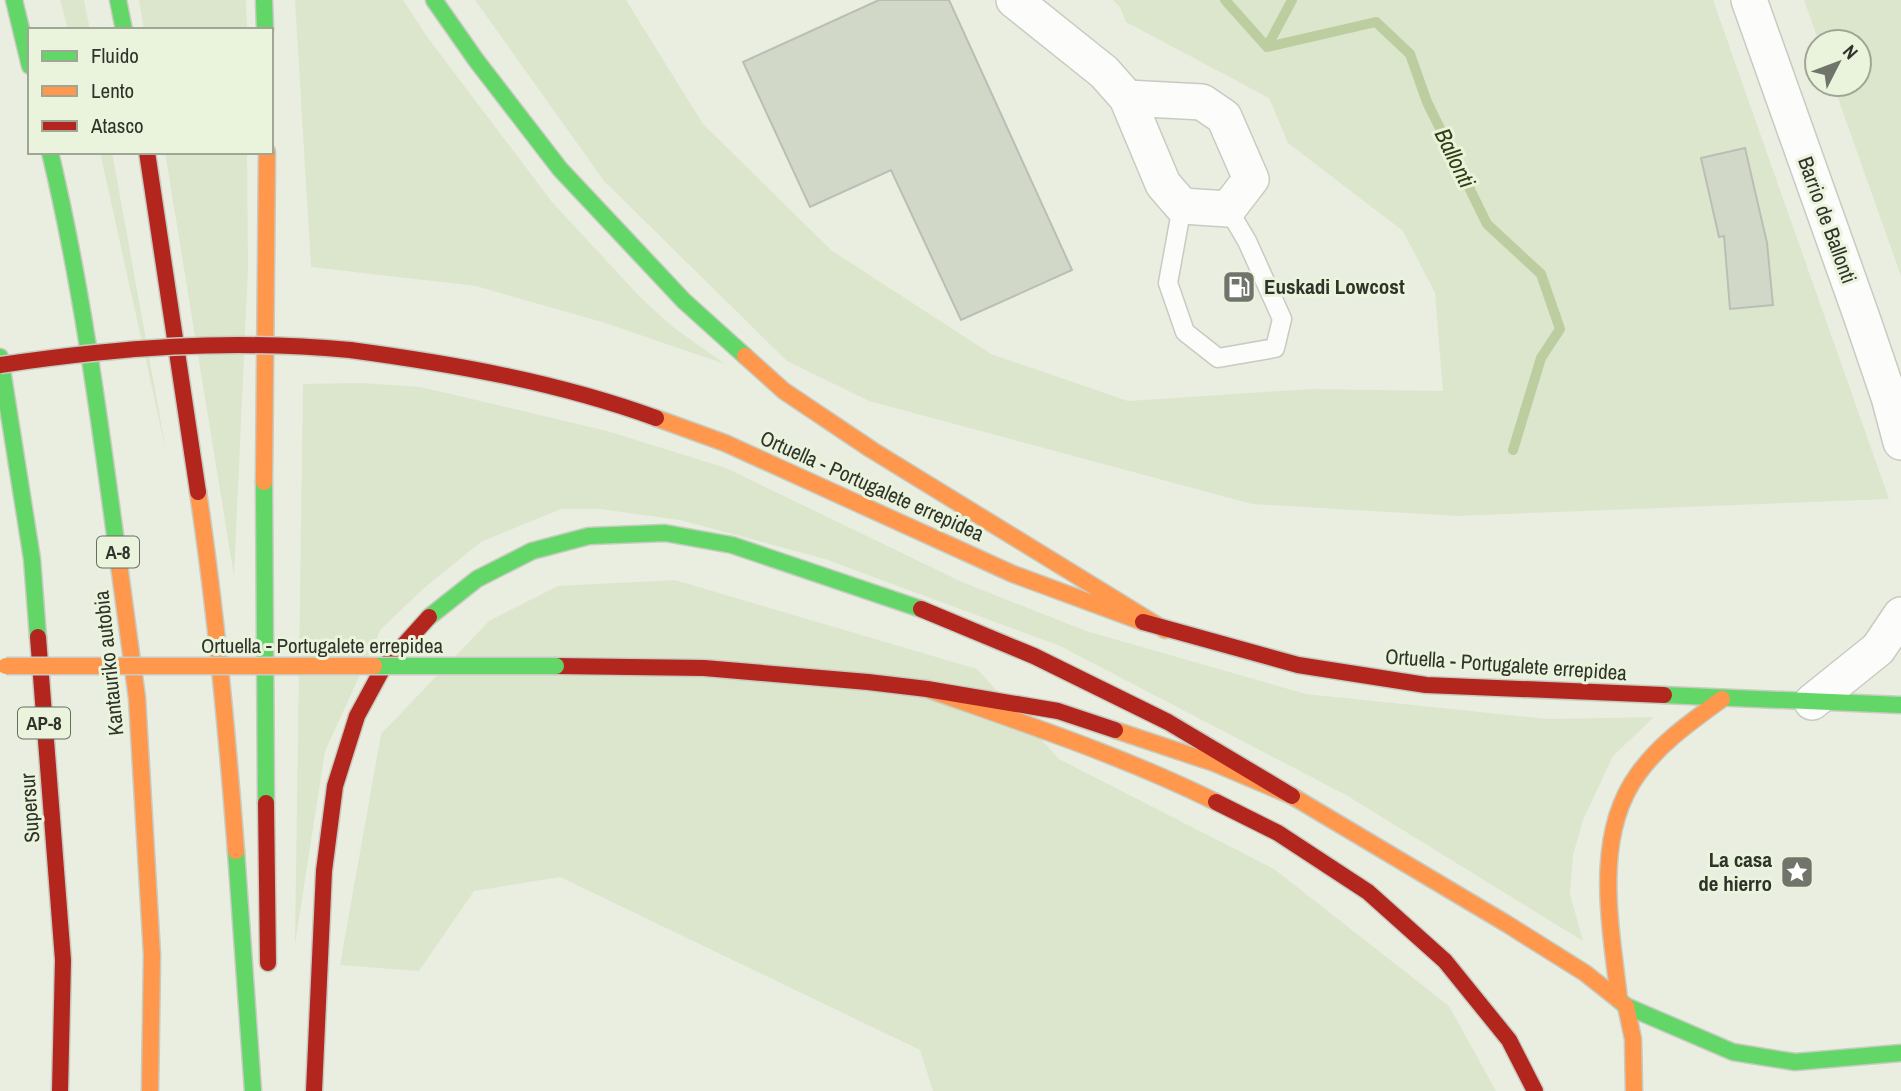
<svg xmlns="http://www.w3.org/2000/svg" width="1901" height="1091" font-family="'Archivo Narrow',sans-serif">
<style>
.green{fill:#dce6cd}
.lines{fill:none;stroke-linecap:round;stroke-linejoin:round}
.stream{stroke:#bccd9f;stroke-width:10}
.building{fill:#d2d8c7;stroke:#babeb4;stroke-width:2}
.lane-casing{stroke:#c7cbc1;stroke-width:21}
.street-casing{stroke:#c7cbc1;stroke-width:38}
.fast-casing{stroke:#c7cbc1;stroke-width:19}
.slow-casing{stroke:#c7cbc1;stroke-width:19}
.jam-casing{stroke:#c7cbc1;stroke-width:19}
.lane{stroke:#fcfcfa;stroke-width:18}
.street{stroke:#fcfcfa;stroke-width:35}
.fast{stroke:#63d668;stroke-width:16}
.slow{stroke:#ff974d;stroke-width:16}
.jam{stroke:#b3261e;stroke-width:16}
.fast-bridge-casing{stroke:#c7cbc1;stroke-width:19;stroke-linecap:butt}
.slow-bridge-casing{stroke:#c7cbc1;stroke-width:19;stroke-linecap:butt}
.jam-bridge-casing{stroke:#c7cbc1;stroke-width:19;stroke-linecap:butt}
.fast-bridge{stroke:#63d668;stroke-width:16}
.slow-bridge{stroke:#ff974d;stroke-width:16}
.jam-bridge{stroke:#b3261e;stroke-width:16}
.labels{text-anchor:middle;stroke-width:6;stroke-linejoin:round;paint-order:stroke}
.shield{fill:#eaf3dc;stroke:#686d5f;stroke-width:2}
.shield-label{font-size:19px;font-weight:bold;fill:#30332a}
.street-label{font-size:21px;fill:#30332a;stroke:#eaf3dc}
.poi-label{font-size:21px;font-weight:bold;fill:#30332a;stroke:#eaf3dc;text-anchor:start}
.water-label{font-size:23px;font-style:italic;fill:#313f13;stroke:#eaf3dc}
</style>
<rect width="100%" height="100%" fill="#e9eee1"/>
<path class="green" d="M60,0H84L90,30H68Z
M139,0H246L247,30H144Z
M295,0H403L428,38L552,202L642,299L673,327L725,364L602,322L476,286L311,267Z
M475,0H626L703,124L831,250L991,354L1128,401L1312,389L1443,391L1435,293L1403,231L1288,143L1269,98L1126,22L1120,7L1113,0H1713L1889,499L1457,516L1252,504L869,401L787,361L604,181Z
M1804,0H1901V276L1833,84H1859V42H1819Z
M100,152H112L167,456Z
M165,152H247L248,267L234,576Z
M361,383L420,387L485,402L607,431L726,468L962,582L1086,631L1306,694L1549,719L1654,717L1613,756L1583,820L1573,855L1570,894L1583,941L1346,795L1060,646L825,559L680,520L600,509H561L481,542L424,588L381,629L325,751L295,944L303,384Z
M675,580L977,669L1059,759L1274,869L1449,1006L1496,1091H933L920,1050L560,877L474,891L419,971L340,965L381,734L489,621L558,586Z"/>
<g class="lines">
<path class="stream" d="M1225,0L1267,47L1376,22L1410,54L1427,102L1487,224L1541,274L1560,329L1541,358L1513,450
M1267,47L1292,0"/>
</g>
<path class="building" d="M879,0H949L1072,270L961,320L891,170L810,207L743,62Z
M1745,148L1767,243L1773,305L1730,309L1724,236L1719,237L1701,158Z"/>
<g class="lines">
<defs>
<path id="lane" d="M1182,206L1168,283L1185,332L1218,358L1275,348L1282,319L1247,241L1228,209"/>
<path id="street" d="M1014,0L1104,72L1127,98L1163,184L1182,206L1228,209L1251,179L1224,117L1202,102L1127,98
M1749,0L1861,315L1889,397L1901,442
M1812,702L1878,649L1901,615"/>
<path id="fast" d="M14,0L30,66
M118,0L124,30
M264,0L265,30
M434,0L476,60L560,169L684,301L745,356
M50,152C83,290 101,431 120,572
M0,357L32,559L38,637
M264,482L266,803
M429,617L477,579L532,551L589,536L665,533L732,545L921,609
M1664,695L1901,705
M236,851L253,1091
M1619,1000L1626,1006L1733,1052L1795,1062L1901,1053"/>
<path id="slow" d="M745,356L784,391L872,450L1165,630
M656,418L725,443L1013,574L1143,622
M264,482L267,152
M198,492C216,611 227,731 236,851
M120,572L137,698L152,955L150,1091
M927,689C1025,724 1123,756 1216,802
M1115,730L1214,763L1292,796L1507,924L1585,973L1619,1000
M1619,999C1611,927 1592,837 1638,774C1660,743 1692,721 1722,699
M1626,1006L1633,1039L1634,1091"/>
<path id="jam" d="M147,152L198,492
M350,350C454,364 557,382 656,418
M921,609L1034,656L1168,722L1292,796
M1143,622L1298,665L1426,685L1664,695
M38,637L63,960L60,1091
M556,666L704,668L868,682L927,689L1058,711L1115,730
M1216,802L1278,833L1368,892L1445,961L1509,1040L1535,1091
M266,803L268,963
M314,1091L324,871L335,786L357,716L383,668L429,617"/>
</defs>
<use href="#lane" class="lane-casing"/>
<use href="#street" class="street-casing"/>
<use href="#fast" class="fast-casing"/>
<use href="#slow" class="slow-casing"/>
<use href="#jam" class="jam-casing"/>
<use href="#lane" class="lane"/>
<use href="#street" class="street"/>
<use href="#fast" class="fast"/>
<use href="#slow" class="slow"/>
<use href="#jam" class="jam"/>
<defs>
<path id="fast-bridge" d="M374,666H556"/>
<path id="slow-bridge" d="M6,666H374"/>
<path id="jam-bridge" d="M0,365C121,347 227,339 350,350"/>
</defs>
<use href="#fast-bridge" class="fast-bridge-casing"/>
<use href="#slow-bridge" class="slow-bridge-casing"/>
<use href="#jam-bridge" class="jam-bridge-casing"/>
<use href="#fast-bridge" class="fast-bridge"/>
<use href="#slow-bridge" class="slow-bridge"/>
<use href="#jam-bridge" class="jam-bridge"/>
</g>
<defs>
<symbol id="fuel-square" viewBox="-11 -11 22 22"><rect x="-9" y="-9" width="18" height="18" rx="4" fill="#71746a" stroke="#eaf3dc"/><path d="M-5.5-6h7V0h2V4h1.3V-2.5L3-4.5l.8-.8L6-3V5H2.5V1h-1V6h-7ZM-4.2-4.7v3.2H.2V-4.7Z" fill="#fff"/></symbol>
<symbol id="sight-square" viewBox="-11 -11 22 22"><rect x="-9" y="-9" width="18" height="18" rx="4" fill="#71746a" stroke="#eaf3dc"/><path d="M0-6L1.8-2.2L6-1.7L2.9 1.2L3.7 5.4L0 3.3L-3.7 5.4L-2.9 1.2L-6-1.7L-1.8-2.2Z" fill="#fff"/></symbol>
</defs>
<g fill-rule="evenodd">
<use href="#fuel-square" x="1220" y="268" width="38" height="38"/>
<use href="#sight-square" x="1778" y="853" width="38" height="38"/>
</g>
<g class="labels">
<g class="shield">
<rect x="97" y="536.5" width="42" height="31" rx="5"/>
<rect x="18" y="707.5" width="52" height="31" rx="5"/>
</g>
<g class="shield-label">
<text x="118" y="559">A-8</text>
<text x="44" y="730">AP-8</text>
</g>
<g class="street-label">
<text transform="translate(1827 220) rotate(70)" y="7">Barrio de Ballonti</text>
<text transform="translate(872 486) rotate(24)" y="7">Ortuella - Portugalete errepidea</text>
<text x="322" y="653">Ortuella - Portugalete errepidea</text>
<text transform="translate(109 663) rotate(-96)" y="7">Kantauriko autobia</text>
<text transform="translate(1506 665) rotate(4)" y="7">Ortuella - Portugalete errepidea</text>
<text transform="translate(30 808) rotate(-94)" y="7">Supersur</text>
</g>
<g class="poi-label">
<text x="1264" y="294">Euskadi Lowcost</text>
<text x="1772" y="867" text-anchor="end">La casa<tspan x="1772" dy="24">de hierro</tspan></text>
</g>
<g class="water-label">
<text transform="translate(1455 158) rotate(64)" y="8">Ballonti</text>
</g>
</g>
<rect x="28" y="28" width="245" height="126" fill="#eaf3dc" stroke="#a0a695" stroke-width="2"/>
<rect x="42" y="51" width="35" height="10" fill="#63d668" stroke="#a0a695" stroke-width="2"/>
<text x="91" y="63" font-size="21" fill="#30332a">Fluido</text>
<rect x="42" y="86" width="35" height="10" fill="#ff974d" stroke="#a0a695" stroke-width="2"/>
<text x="91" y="98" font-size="21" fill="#30332a">Lento</text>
<rect x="42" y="121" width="35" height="10" fill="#b3261e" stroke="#a0a695" stroke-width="2"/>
<text x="91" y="133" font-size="21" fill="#30332a">Atasco</text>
<g transform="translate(1838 63) rotate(48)"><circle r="33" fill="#eaf3dc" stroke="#a0a695" stroke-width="2"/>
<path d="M0-5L12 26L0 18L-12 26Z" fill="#71746a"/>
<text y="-10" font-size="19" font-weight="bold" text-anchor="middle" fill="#30332a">N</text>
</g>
</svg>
